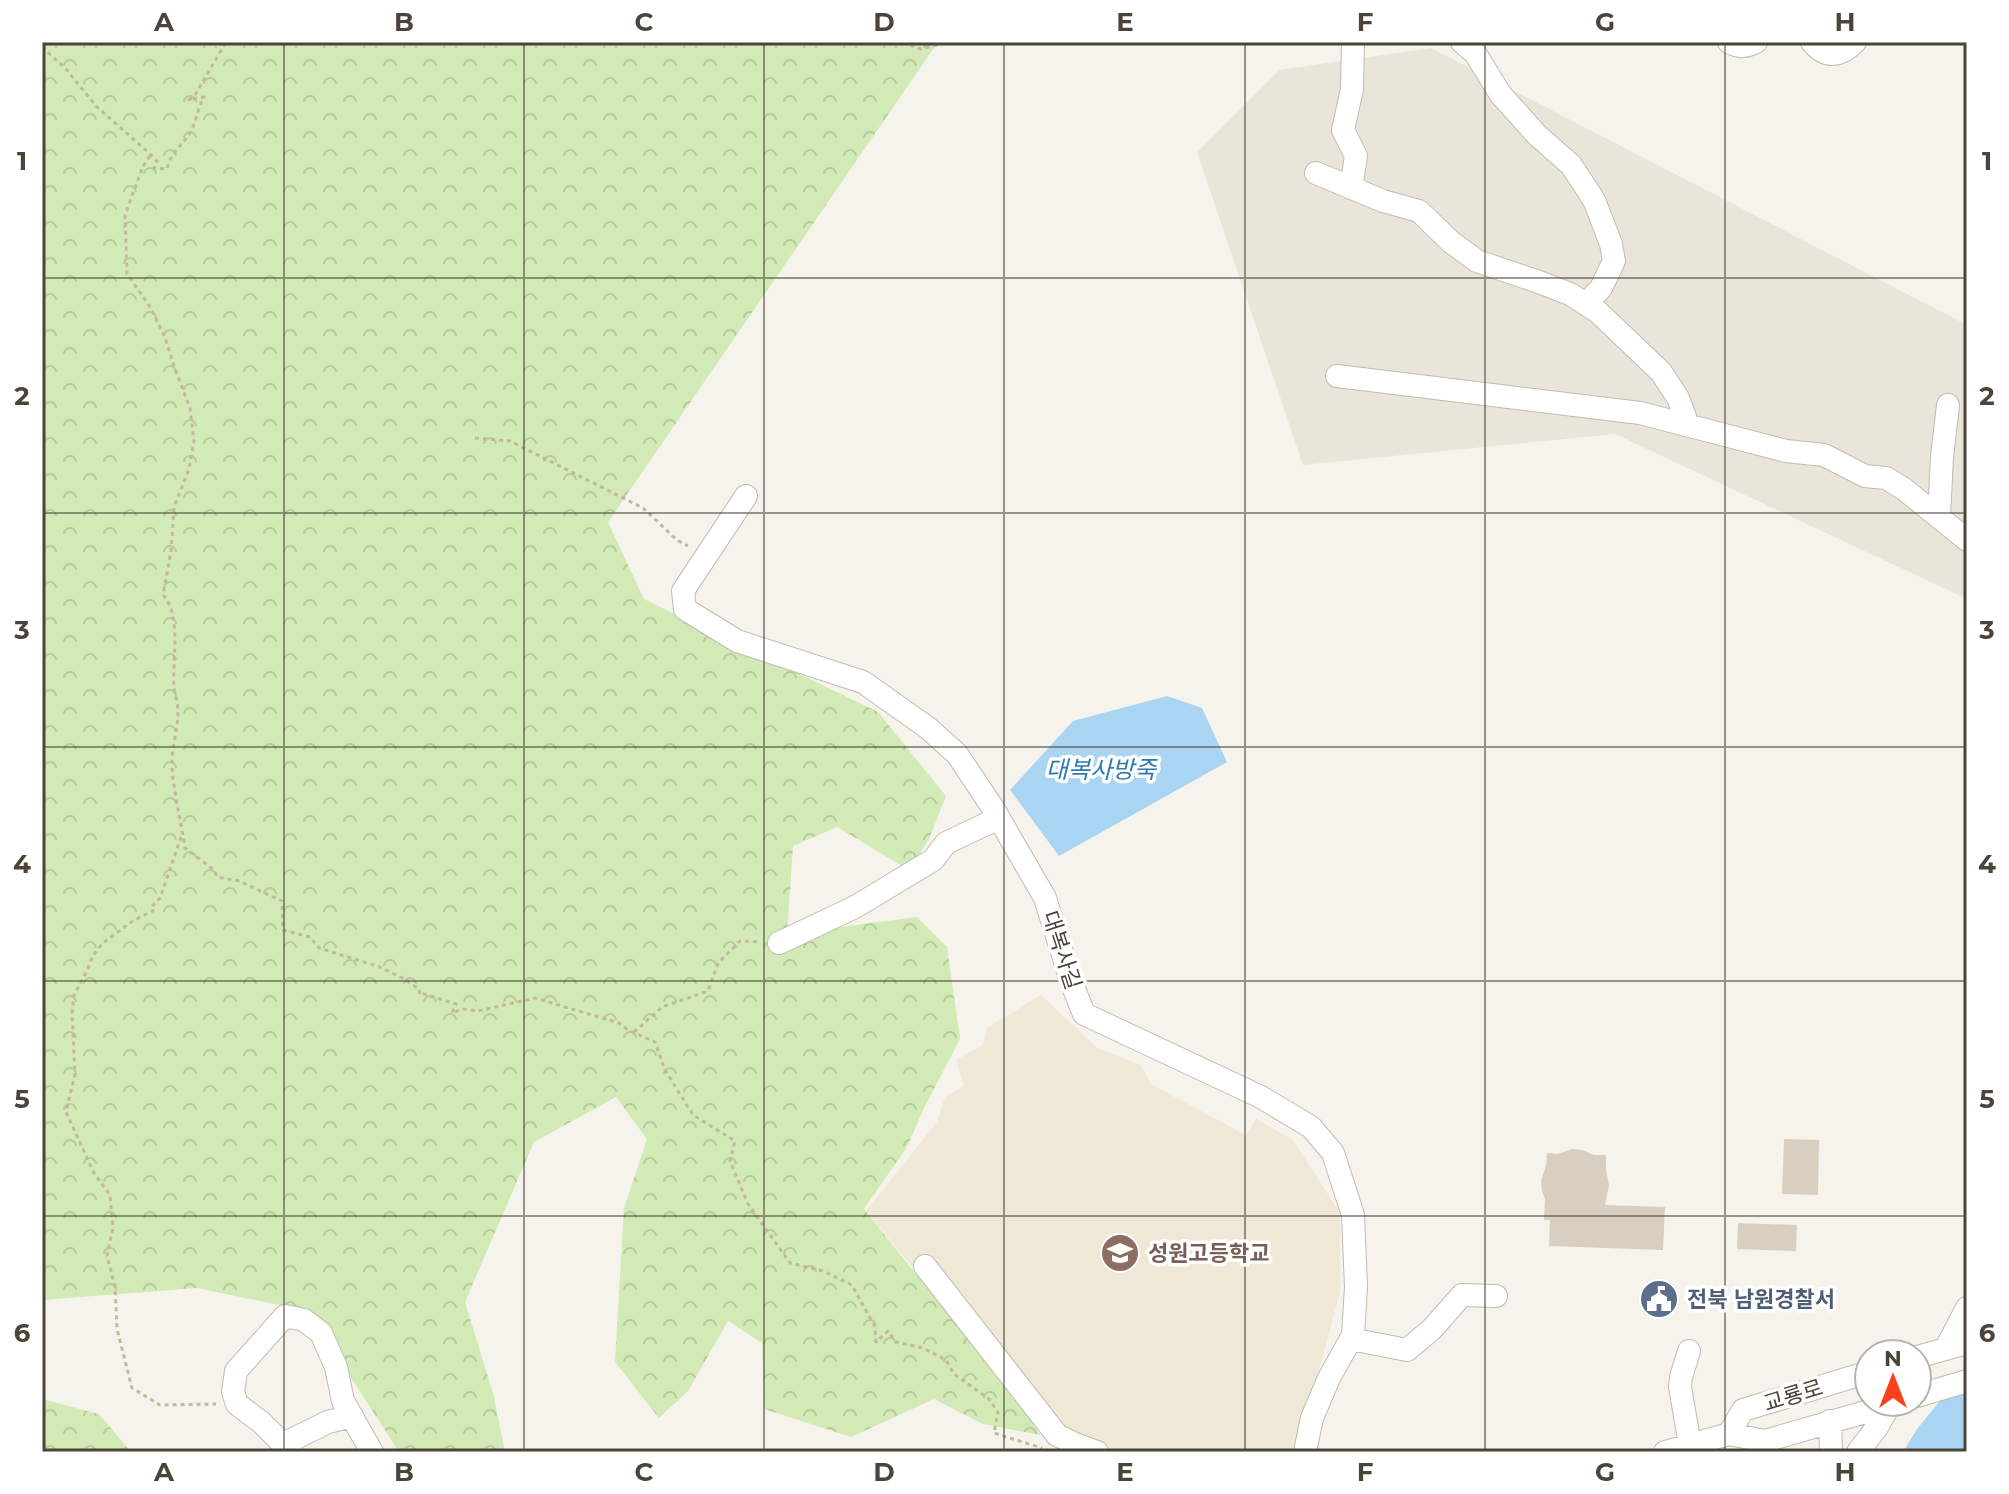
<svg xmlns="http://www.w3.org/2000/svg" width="2009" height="1494" font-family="Montserrat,'Noto Sans KR',sans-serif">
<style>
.residential{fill:#eae5da}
.education{fill:#efe8d6}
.forest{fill:url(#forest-crowns)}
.water{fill:#a9d4f2}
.building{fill:#d8cfc1}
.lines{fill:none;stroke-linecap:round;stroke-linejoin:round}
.minor-casing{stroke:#c2bbae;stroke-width:24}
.path{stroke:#c4b79f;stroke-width:3;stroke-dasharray:4 4;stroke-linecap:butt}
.minor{stroke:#fff;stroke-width:22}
.grid{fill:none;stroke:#4b4439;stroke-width:2;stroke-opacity:0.55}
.labels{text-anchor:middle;stroke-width:7;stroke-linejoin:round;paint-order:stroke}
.street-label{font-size:22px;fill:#4b4439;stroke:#fff}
.education-label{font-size:22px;font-weight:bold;fill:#785e54;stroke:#fff;text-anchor:start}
.service-label{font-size:22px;font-weight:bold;fill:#4e5e75;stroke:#fff;text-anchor:start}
.water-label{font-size:24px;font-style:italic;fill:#2e7ab2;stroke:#fff}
.neatline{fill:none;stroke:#4b4439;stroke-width:3}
.grid-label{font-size:26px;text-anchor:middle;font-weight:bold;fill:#4b4439}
</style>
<defs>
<pattern id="forest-crowns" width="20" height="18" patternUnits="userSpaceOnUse" patternTransform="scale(2)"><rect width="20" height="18" fill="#d2eab5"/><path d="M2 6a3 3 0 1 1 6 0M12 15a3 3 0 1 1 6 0" fill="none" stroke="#b6ca9c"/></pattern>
</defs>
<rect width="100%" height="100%" fill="#f6f3ec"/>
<path class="residential" d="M1431,48L1967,325V599L1615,434L1303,465L1197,152L1279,70Z"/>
<path class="education" d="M1041,995L1097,1048L1141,1065L1152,1085L1246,1135L1256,1119L1293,1140L1340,1213V1292L1297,1452H1066L866,1211L937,1122L945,1097L964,1086L956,1060L983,1045L987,1028Z"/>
<path class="forest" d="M42,42H938L608,522L644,599L878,712L946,796L929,839L909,870L837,827L793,846L787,934L917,917L947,947L960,1039L924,1108L907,1147L864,1209L1029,1416L1040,1435L983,1424L934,1399L851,1437L764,1409L762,1343L728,1321L688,1391L659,1418L615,1362L624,1208L647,1139L616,1097L534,1142L465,1302L493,1393L505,1452H399L308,1311L197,1288L42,1300Z
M42,1399L99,1414L131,1452H42Z"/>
<path class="water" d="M1167,696L1202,708L1227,762L1059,856L1010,790L1073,721Z
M1967,1368V1452H1903L1917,1429Z"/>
<path class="building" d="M1784,1139L1819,1140L1818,1195L1782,1194Z
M1572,1149L1582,1150L1594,1155H1606V1170L1609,1185L1605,1205L1665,1207L1663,1250L1549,1246L1550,1220H1544L1545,1199L1542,1191L1541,1181L1546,1165L1547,1153L1558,1154Z
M1738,1223L1797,1225L1796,1251L1737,1249Z"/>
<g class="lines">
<defs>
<path id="minor" d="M1462,42L1475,53L1501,95L1537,135L1571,165L1594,200L1611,244L1614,261L1601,288L1586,304
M1729,42C1739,48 1746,47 1756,42
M1812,42C1826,59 1840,57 1855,42
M1316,173L1383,201L1419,211L1451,242L1477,261L1539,282L1570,294L1598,312L1661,372L1678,398L1688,425
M1351,188L1356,156L1343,130L1352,89L1353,42
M1337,376L1640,413L1786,451L1824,455L1865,476L1886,478L1904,489L1967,540
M746,496L683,591L685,609L737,641L863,682L928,728L957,754L993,808L1045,898L1072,984L1084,1014L1261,1097L1311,1127L1333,1153L1353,1215L1356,1287L1353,1335L1329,1378L1312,1418L1305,1452
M1939,517L1942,457L1948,405
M779,943L855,907L933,860L946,843L999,818
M925,1266L1057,1435L1075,1444L1097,1452
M1351,1339L1407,1350L1432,1329L1462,1295L1496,1296
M1946,1348L1967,1308
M1689,1351L1681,1377L1680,1387L1690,1445
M1917,1357L1967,1343
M1917,1396L1967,1381
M1830,1421L1831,1452
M1729,1434L1743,1410L1869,1372
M283,1444L328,1422L352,1416
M291,1452L262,1423L237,1404L233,1392L236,1371L285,1316L304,1320L321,1333L336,1367L343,1401L372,1452
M1665,1452L1729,1434L1765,1441L1900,1402
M1858,1452L1877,1427L1889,1406"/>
</defs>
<use href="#minor" class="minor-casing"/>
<path class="path" d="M903,42L920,49L949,42
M42,47L66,69L97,107L149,153L157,161L154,168L167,169C170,152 185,144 192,129C197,119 198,107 204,97L189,100L195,95L226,42
M150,156L143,166L125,215L127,274L149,305L165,337L175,369L190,408L194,441L189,469L174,507L171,552L163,595C182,615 172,661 174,687C175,695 178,703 178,712C178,730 171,749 172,767C174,795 181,821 185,848L214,870L217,877L239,881L282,901L283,930L310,937L319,948L380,967L404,979L419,989L420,995L424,994L456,1004L452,1013L463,1009L478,1011L535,998L619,1023L628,1030L655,1042L665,1070L693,1115L735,1141L730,1161L748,1204L790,1263L823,1271L852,1285L875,1327L876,1342L888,1331L896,1342L923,1348L946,1360L954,1374L989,1399L998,1412L994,1433L1042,1448
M475,438L510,441L643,508L677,540L688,546
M181,837L160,898L151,907L153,911L134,920L103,943L93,955L87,971L74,995L72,1013L75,1074L66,1112L94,1173L110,1195L113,1228L107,1256L115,1286L117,1329L132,1388L160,1405L216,1404
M634,1032L662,1007L708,991L718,963L740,941L760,942"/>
<use href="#minor" class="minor"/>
</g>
<path class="grid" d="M284,42V1452M524,42V1452M764,42V1452M1004,42V1452M1245,42V1452M1485,42V1452M1725,42V1452M42,278H1967M42,513H1967M42,747H1967M42,981H1967M42,1216H1967"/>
<defs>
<symbol id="school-disc" viewBox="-11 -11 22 22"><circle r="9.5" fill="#8d6e63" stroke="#fff"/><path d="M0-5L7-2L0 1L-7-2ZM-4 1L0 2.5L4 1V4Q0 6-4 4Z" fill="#fff"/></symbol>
<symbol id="civic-disc" viewBox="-11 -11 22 22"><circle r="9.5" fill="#5c6f8a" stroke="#fff"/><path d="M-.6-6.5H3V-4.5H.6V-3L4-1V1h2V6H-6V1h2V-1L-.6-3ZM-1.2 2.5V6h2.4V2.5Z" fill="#fff"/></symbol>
</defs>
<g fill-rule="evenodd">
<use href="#school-disc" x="1098" y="1231" width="44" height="44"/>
<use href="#civic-disc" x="1637" y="1277" width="44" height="44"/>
</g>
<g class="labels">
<g class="street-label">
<text transform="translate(1062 950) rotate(72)" y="8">대복사길</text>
<text transform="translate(1793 1395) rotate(-17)" y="8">교룡로</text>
</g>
<g class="education-label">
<text x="1148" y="1261">성원고등학교</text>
</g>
<g class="service-label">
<text x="1687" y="1307">전북 남원경찰서</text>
</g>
<g class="water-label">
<text x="1101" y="778">대복사방죽</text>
</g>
</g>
<rect width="2009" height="1494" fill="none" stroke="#ffffff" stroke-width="88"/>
<g transform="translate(1893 1378)"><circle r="38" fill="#ffffff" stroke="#b7b4b0" stroke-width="2"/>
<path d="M0-6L14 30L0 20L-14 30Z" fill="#fc3f1d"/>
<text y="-12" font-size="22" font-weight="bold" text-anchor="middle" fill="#4b4439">N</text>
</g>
<rect x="44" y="44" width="1921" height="1406" class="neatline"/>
<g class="grid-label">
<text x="164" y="31">A</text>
<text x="404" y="31">B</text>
<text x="644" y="31">C</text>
<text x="884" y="31">D</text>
<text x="1125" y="31">E</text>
<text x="1365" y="31">F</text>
<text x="1605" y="31">G</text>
<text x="1845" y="31">H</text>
<text x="22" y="170">1</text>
<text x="1987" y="170">1</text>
<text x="22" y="405">2</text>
<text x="1987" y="405">2</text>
<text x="22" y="639">3</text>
<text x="1987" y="639">3</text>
<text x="22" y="873">4</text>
<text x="1987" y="873">4</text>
<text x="22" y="1108">5</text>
<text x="1987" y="1108">5</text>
<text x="22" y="1342">6</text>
<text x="1987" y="1342">6</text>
<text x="164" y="1481">A</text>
<text x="404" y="1481">B</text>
<text x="644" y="1481">C</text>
<text x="884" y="1481">D</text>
<text x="1125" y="1481">E</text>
<text x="1365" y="1481">F</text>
<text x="1605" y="1481">G</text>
<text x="1845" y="1481">H</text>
</g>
</svg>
